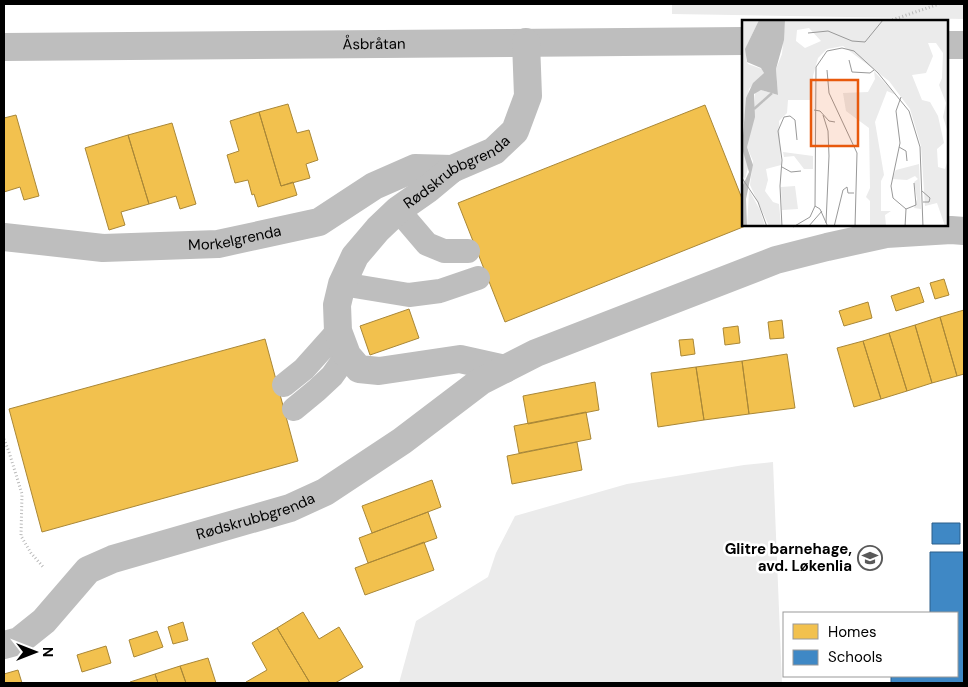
<svg xmlns="http://www.w3.org/2000/svg" width="968" height="687" font-family="'DM Sans',sans-serif">
<style>
.green{fill:#ebebeb}
.homes{fill:#f2c14e;stroke:#a98737}
.schools{fill:#3f88c5;stroke:#2c5f8a}
.lines{fill:none;stroke-linecap:round;stroke-linejoin:round}
.path{stroke:#b9b9b9;stroke-width:3;stroke-dasharray:1 2.5;stroke-linecap:butt}
.service{stroke:#bebebe;stroke-width:24}
.minor{stroke:#bebebe;stroke-width:28}
.labels{text-anchor:middle;stroke-width:5;stroke-linejoin:round;paint-order:stroke}
.street-label{font-size:15px;fill:#000;stroke:#fff}
.poi-label{font-size:15px;font-weight:bold;fill:#000;stroke:#fff;text-anchor:end}
.inset-river{fill:none;stroke:#bebebe;stroke-width:2.5}
.inset-road{fill:none;stroke:#999;stroke-width:1}
.view{fill:#e8590c;fill-opacity:0.15;stroke:#e8590c;stroke-width:2.5}
.inset-edge{fill:none;stroke:#000;stroke-width:2.5}
</style>
<rect width="100%" height="100%" fill="#fff"/>
<path class="green" d="M672,4H964V19L672,14Z
M773,462L782,683H399L416,621L488,577L496,553L515,516L627,484L744,465Z"/>
<path class="homes" d="M288,104L297,133L309,130L318,160L306,164L310,178L281,186L259,112Z
M705,105L743,201V225H748L505,322L458,203Z
M259,112L281,186L293,182L297,195L258,207L254,194L252,195L248,180L235,183L227,155L239,151L230,121Z
M16,115L39,196L24,200L20,187L4,192V118Z
M172,123L196,204L180,209L176,196L149,204L128,135Z
M128,135L149,204L121,212L125,225L109,230L85,148Z
M944,279L949,295L935,299L930,283Z
M919,287L924,302L896,311L891,296Z
M868,302L872,318L844,326L839,311Z
M409,309L419,338L370,355L360,326Z
M964,310V374L957,376L940,317Z
M940,317L957,376L932,383L915,325Z
M782,320L784,338L770,339L768,322Z
M915,325L932,383L907,391L889,333Z
M738,326L740,343L725,345L723,328Z
M889,333L907,391L881,399L863,341Z
M265,339L298,461L42,532L9,409Z
M693,339L695,354L681,356L679,340Z
M863,341L881,399L854,407L837,348Z
M787,354L795,408L749,414L742,361Z
M742,361L749,414L704,420L696,367Z
M696,367L704,420L658,427L651,373Z
M595,382L599,410L528,424L523,396Z
M586,412L591,439L519,453L514,426Z
M577,442L582,470L512,484L507,456Z
M432,480L441,507L372,533L362,506Z
M428,512L437,538L368,563L359,538Z
M424,542L434,570L365,595L355,568Z
M303,612L319,639L339,627L363,667L335,683H310L277,628Z
M183,622L188,640L173,644L168,627Z
M277,628L310,683H247L246,682L267,670L252,643Z
M157,631L163,647L134,657L129,640Z
M106,646L111,663L82,672L77,655Z
M208,658L216,683H186L180,666Z
M180,666L186,683H158L155,674Z
M18,670L22,683H4V674Z
M155,674L158,683H130V682Z"/>
<path class="schools" d="M932,523H960V544H932Z
M930,552H964V683H891V676H957V613H930Z"/>
<g class="lines">
<path class="path" d="M889,21L939,4
M4,439L9,452L22,494L21,536L31,553L44,568"/>
<path class="service" d="M398,210L427,244L444,251H468
M342,284L409,295L440,291L478,278
M284,385L304,369L338,331
M294,409L317,390L332,376L347,355"/>
<g class="minor">
<path d="M947,45H964"/>
<path id="s1" d="M4,47L743,41"/>
<path id="s2" d="M4,237L103,248L218,244L319,222L374,186L415,168L452,169"/>
<path id="s3" d="M505,369L460,359L379,371L359,369L347,355L338,331L337,305L342,284L355,256L378,229L398,210L428,189L452,169L494,151L515,131L528,96L526,42"/>
<path id="s4" d="M4,645L19,641L44,621L88,570L113,559L290,508L325,492L402,441L481,381L536,353L776,260L827,247L886,234L951,230L964,231"/>
</g>
</g>
<defs>
<symbol id="school-ring" viewBox="-11 -11 22 22"><circle r="9.5" fill="#fff" stroke="#595959" stroke-width="1.5"/><path d="M0-5L7-2L0 1L-7-2ZM-4 1L0 2.5L4 1V4Q0 6-4 4Z" fill="#595959"/></symbol>
</defs>
<g fill-rule="evenodd">
<use href="#school-ring" x="856" y="544" width="28" height="28"/>
</g>
<g class="labels">
<g class="street-label">
<text dy="5" stroke="none"><textPath href="#s1" startOffset="370">Åsbråtan</textPath></text>
<text dy="5" stroke="none"><textPath href="#s3" startOffset="404">Rødskrubbgrenda</textPath></text>
<text dy="5" stroke="none"><textPath href="#s2" startOffset="232">Morkelgrenda</textPath></text>
<text dy="5" stroke="none"><textPath href="#s4" startOffset="291">Rødskrubbgrenda</textPath></text>
</g>
<g class="poi-label">
<text x="852" y="554">Glitre barnehage,<tspan x="852" dy="17">avd. Løkenlia</tspan></text>
</g>
</g>
<g transform="translate(742 20)">
<rect width="206" height="206" fill="#fff"/>
<path d="M0,0H17L5,25L4,40L6,44L20,49L22,53L7,69L0,113ZM43,0H206V113L201,97L204,83L197,65L200,58L201,33L194,23H186L191,36L184,53L170,55L180,80L188,82L196,96L202,123L195,129L196,147L203,149L206,140V206H203L195,183L183,186L179,126L168,89L147,61L101,26L85,29L76,38L71,56L70,80H46L45,93L37,101L39,145L24,149L26,160L23,171L31,182L37,184L39,206H27L8,165L11,141L5,127L6,114L12,92L13,72L19,70L36,75L34,49L40,34ZM67,8L79,21L63,28L54,21L55,10ZM132,51L154,75L145,71L133,102L142,155L139,161V191H149L143,195L144,206H128V181L124,177L128,168L127,108L104,91L101,73L126,72L133,59ZM0,128L7,144L3,159L0,155ZM41,132L71,136V149H62L52,136L42,137ZM177,144L179,189L172,188L175,179L172,162L176,159L173,156L165,160L150,159L154,150ZM53,166L56,189L40,190L39,167ZM7,170L18,190L23,206L5,207Z" fill="#ebebeb" fill-rule="evenodd"/>
<path d="M17,0H43L42,20L34,49L36,75L19,70L12,74L13,97L5,127L11,145L4,179L5,206L0,207V167L7,152L0,128L4,78L11,63L22,53L19,48L5,42L3,29Z" fill="#bebebe"/>
<path class="inset-river" d="M12,89L30,73"/>
<path class="inset-road" d="M66,13L86,11L110,21L123,22L141,0M107,40L110,52L128,53L132,50M85,50L87,73L115,133L113,207M159,77L154,91L158,123L149,166L151,178L164,189L163,207M72,90L78,91L87,101L93,102M81,95L86,111L87,136L84,203M157,127L164,131L165,141M40,147L49,152L59,151M0,158L16,182L25,207M180,171L188,178L187,182H181M73,186L78,189L86,207M164,189L174,185L172,163M40,207L38,166L40,140L36,111L42,97L48,96L53,100L55,120M51,207L68,197L73,186L74,47L85,31L100,28L112,31L136,53L167,91L178,127L181,207M66,207L80,191M92,207L101,170L105,167L106,173H112"/>
<path class="view" d="M69,60H116V126H69Z"/>
<rect width="206" height="206" class="inset-edge"/>
</g>
<rect width="968" height="687" fill="none" stroke="#000000" stroke-width="10"/>
<rect x="783" y="612" width="175" height="65" fill="#ffffff" stroke="#999999"/>
<rect x="793" y="624" width="25" height="15" fill="#f2c14e" stroke="#999999"/>
<text x="828" y="637" font-size="15" fill="#000000">Homes</text>
<rect x="793" y="650" width="25" height="15" fill="#3f88c5" stroke="#999999"/>
<text x="828" y="662" font-size="15" fill="#000000">Schools</text>
<g transform="translate(35 652) rotate(90)" stroke="#ffffff" stroke-width="4" paint-order="stroke">
<path d="M0-4L9 19L0 12L-9 19Z" fill="#000000"/>
<text y="-8" font-size="14" font-weight="bold" text-anchor="middle" fill="#000000">N</text>
</g>
</svg>
